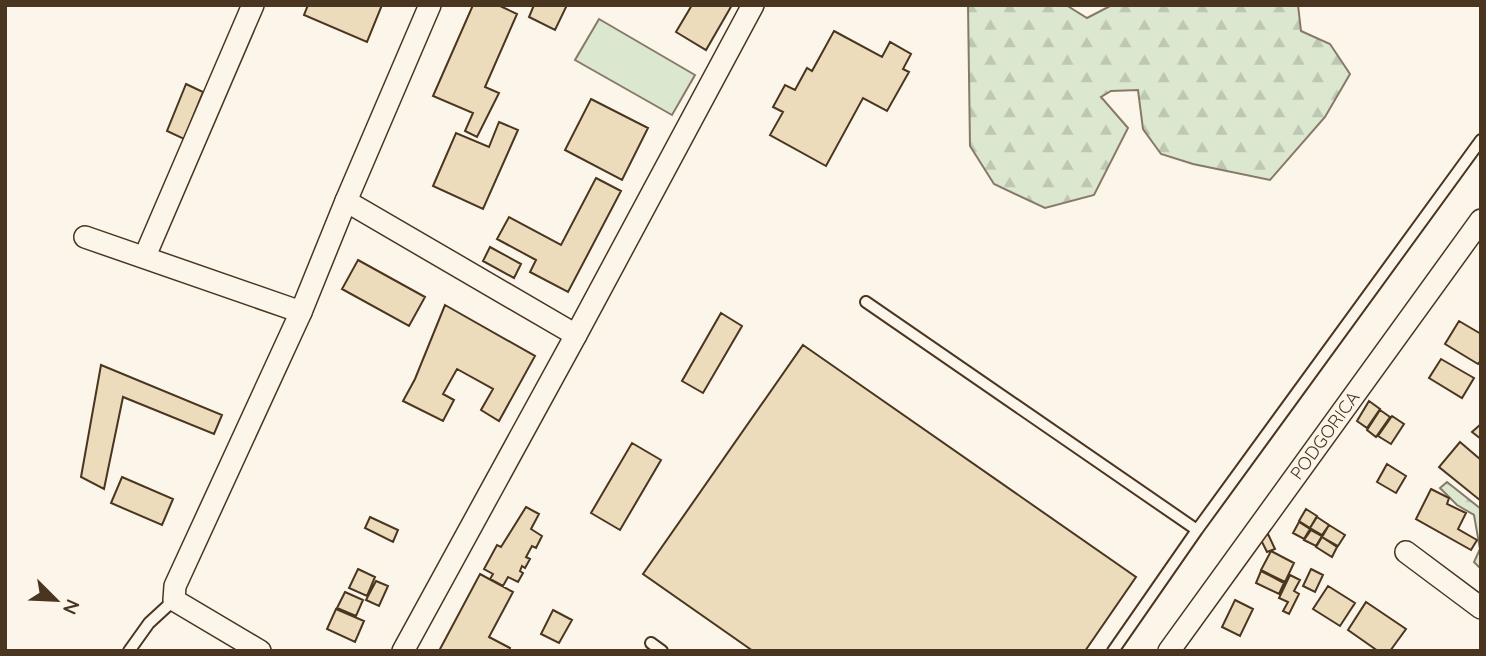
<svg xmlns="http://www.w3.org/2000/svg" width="1486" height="656" font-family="Quicksand,sans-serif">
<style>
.forest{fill:url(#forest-firs);stroke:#887966;stroke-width:2}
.pitch{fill:#dce7d0;stroke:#887966;stroke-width:2}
.building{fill:#ecdcbc;stroke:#4a3520;stroke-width:2}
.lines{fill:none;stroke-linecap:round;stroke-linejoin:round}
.service-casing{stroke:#4a3520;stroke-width:14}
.minor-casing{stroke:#4a3520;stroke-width:24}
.service{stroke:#fbf6e9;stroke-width:10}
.minor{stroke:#fbf6e9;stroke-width:21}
.labels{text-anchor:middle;stroke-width:5;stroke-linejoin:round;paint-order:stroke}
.street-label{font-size:18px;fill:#4a3520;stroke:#fbf6e9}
</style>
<defs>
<pattern id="forest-firs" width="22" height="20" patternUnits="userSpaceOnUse" patternTransform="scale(1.75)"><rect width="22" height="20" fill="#dce7d0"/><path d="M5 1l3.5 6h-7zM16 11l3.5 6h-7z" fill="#bec7b2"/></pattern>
</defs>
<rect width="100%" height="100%" fill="#fbf6e9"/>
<path class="forest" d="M968,5H1066L1087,18L1112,5H1298L1301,31L1330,44L1350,74L1325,117L1270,180L1193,164L1161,154L1143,129L1138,90L1111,91L1101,97L1128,128L1094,195L1045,208L994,184L970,146Z
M1447,482L1481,509V569L1474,562L1480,549L1474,515L1457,505L1440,488Z"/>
<path class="pitch" d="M599,19L695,75L672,115L575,60Z"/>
<path class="building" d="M308,5H382L367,42L304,15Z
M473,5H498L517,14L485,87L499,93L477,137L465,131L473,113L433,96Z
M534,5H567L555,30L529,17Z
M692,5H732L706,50L676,32Z
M834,31L882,57L890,42L911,54L903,69L909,72L887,111L863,98L826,166L770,135L783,112L773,107L785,85L795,90L807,68L812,71Z
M186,84L203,92L184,139L167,131Z
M591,99L648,128L622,180L565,150Z
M499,122L518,130L483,209L433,186L456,133L489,147Z
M596,178L621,191L568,292L530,272L536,260L497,239L509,217L561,245Z
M490,247L521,264L514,278L483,261Z
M358,260L425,297L409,326L342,289Z
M445,305L535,356L499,421L481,410L493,389L457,369L443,394L454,400L443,421L403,401L415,379Z
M721,313L742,326L703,393L682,381Z
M1459,321L1481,334V360L1478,364L1445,344Z
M803,345L1136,577L1085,651H753L643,574Z
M1441,359L1474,378L1462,398L1429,378Z
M101,365L222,415L214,434L123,397L104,489L81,477Z
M1369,401L1380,409L1367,428L1357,421Z
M1380,410L1390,417L1376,437L1367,430Z
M1392,416L1404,424L1391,444L1378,436Z
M1481,424V439L1472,432Z
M1460,442L1481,460V501L1439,467Z
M632,443L661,460L620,530L591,513Z
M1387,464L1406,476L1396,493L1377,482Z
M122,477L173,499L162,525L111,503Z
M1431,489L1449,498L1447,504L1466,513L1458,529L1477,540L1471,550L1416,519Z
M526,507L539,514L531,529L542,536L536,548L532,546L526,557L530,559L525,568L522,566L520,571L523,573L518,582L508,577L503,586L490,579L493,574L484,569L497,545L501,547Z
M1306,509L1317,516L1310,528L1299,521Z
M370,517L398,530L393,542L365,528Z
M1317,517L1329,525L1322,535L1310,528Z
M1299,522L1310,529L1304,539L1293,533Z
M1329,525L1345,535L1338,546L1322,537Z
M1311,530L1322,536L1316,546L1304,540Z
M1268,534L1275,549L1267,552L1260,538Z
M1322,537L1337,547L1332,557L1316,547Z
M1271,551L1294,563L1285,582L1261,570Z
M358,569L375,577L367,596L349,588Z
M1311,569L1323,575L1315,592L1303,586Z
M1261,571L1284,583L1279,594L1256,583Z
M480,574L513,592L489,637L510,648L509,651H439Z
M1290,575L1300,580L1294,591L1299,594L1289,614L1283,611L1288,602L1279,598Z
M376,581L388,586L379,606L366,600Z
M1328,586L1355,603L1340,626L1313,609Z
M345,592L363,600L356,616L337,608Z
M1235,600L1253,609L1240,636L1222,627Z
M1366,602L1406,629L1390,651H1378L1348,630Z
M336,609L364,621L355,642L327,629Z
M553,610L572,620L559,643L541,634Z"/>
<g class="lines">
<defs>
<path id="service" d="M866,302L1197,530
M651,643L662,651
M129,651L149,623L174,600
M1113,651L1197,530L1481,140"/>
<g id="minor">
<path d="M346,201L576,335"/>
<path d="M85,237L301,312"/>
<path d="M145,256L253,5"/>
<path d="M1406,552L1481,608"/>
<path d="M260,651L174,600L175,586L301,312L346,201L430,5"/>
<path d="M403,651L576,335L753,5"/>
<path id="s1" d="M1169,651L1481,220"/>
</g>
</defs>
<use href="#service" class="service-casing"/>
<use href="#minor" class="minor-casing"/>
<use href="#service" class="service"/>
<use href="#minor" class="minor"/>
</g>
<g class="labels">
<g class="street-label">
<text dy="6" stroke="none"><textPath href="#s1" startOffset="266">PODGORICA</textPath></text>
</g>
</g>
<rect width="1486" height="656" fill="none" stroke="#4a3520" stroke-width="14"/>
<g transform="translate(56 600) rotate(114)" stroke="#fbf6e9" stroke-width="5" paint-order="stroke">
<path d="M0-5L12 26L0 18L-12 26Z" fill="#4a3520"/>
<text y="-10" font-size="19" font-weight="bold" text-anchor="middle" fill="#4a3520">N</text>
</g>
</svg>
